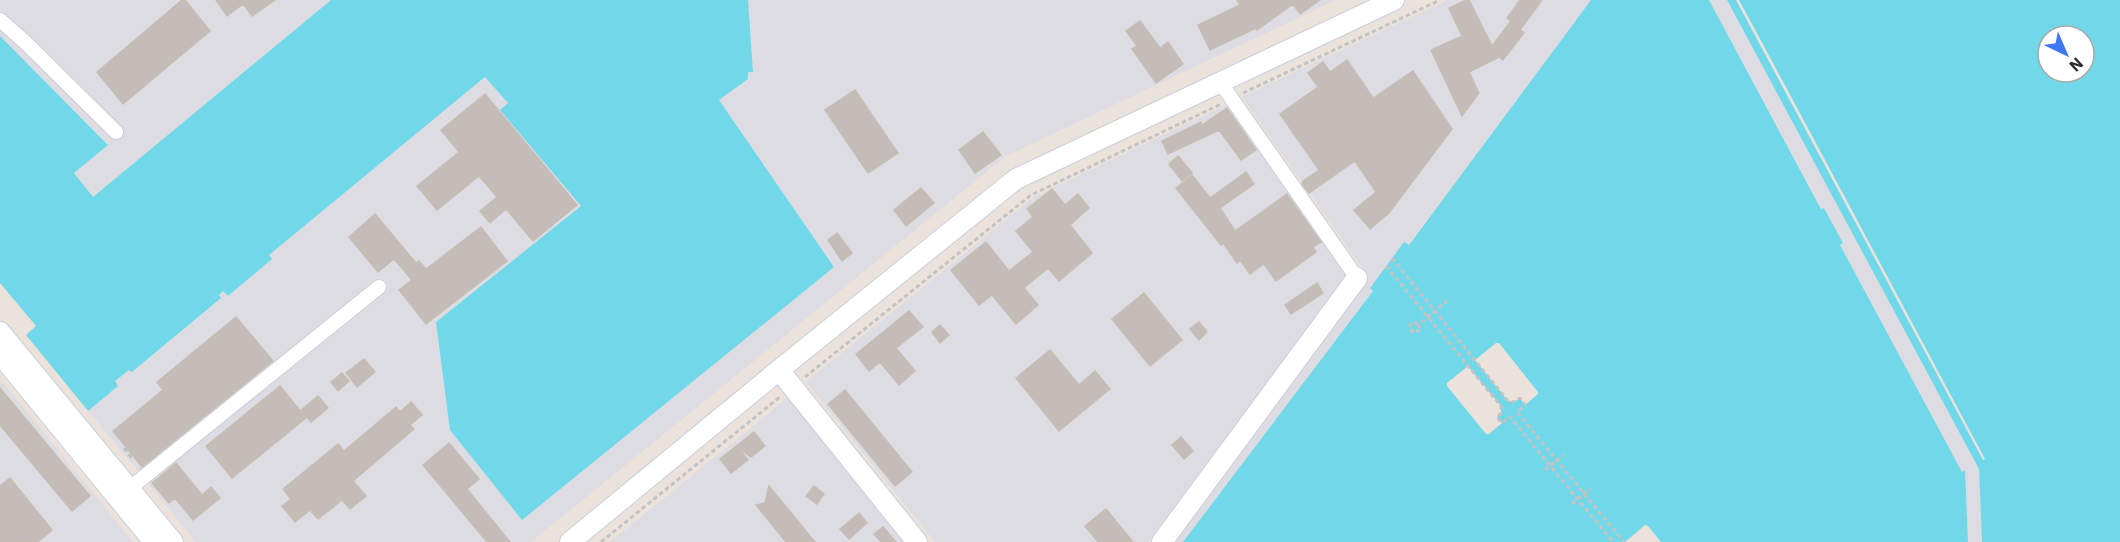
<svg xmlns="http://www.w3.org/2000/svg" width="2120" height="542" font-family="'IBM Plex Sans',sans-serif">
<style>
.industrial{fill:#dddce3}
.water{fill:#71d8ea;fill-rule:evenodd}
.pier{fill:#ebe2db}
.building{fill:#c3bcb8;stroke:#c6beb5;stroke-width:1.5}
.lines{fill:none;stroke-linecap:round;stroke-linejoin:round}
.street-casing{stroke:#c9cfda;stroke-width:16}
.secondary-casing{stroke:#c9cfda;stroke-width:22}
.path{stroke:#c3c3c3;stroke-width:3;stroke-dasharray:4.5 3;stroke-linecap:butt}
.street{stroke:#fff;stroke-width:14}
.secondary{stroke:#fff;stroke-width:20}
</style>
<rect width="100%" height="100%" fill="#ebe2db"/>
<path class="industrial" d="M0,0H331L93,197L74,173L108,144L0,36Z
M748,0H1336L1006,156L531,542H196L148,484L388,288L379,277L140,473L88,411L118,386L115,381L129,369L133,372L220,299L219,295L224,291L228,296L272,259L268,255L486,77L508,103L501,110L581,206L436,322L834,267L719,100L748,79V72L753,71Z
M1448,0H1591L1408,245L1404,243L1392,258L1370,288L1373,291L1183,542H1170L1368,276L1242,97Z
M1709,0H1727L1979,469L1982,542H1968L1965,471L1962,472L1840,245L1843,243L1824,208L1822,209Z
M1228,104L1347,275L1148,542H935L806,382L1034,197Z
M0,379L133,542H0Z
M788,398L904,542H610Z"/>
<path class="water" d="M331,0H748L753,72H748V79L719,100L834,267L522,520L450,430L436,322L581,206L500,110L508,103L485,77L269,255L272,259L228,296L223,291L219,295L221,298L132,372L129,370L115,381L118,386L88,411L26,335L36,326L0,283V36L108,145L74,173L93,197Z
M1591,0H1709L1821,209L1824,208L1843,243L1840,245L1962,472L1965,470L1968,542H1183L1373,291L1370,288L1404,242L1409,245Z
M1727,0H2120V542H1982L1979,469ZM2048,36H2084V72H2048Z"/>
<path class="pier" d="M1736,0H1739L1787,89L1985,459L1983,460Z
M1496,343H1499L1538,392V394L1525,405L1520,398L1514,402L1508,401L1475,360Z
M1468,366L1501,406V413L1497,417L1502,423L1489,434H1486L1447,386V383Z
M1645,525L1648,526L1661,542H1625Z"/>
<path class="building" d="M182,0H185L210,31L123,104L97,72Z
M216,0H275L252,16L243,4L227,16Z
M1237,0H1320L1300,14L1293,4L1257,30L1256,28L1210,50L1198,25L1240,5Z
M1466,0H1469L1492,46L1511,21L1507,18L1520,0H1542L1520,30L1524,33L1503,60L1499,57L1469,72L1479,93L1462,116L1431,50L1462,36L1449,8Z
M1140,21L1160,48L1168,42L1183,64L1156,83L1132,49L1137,46L1126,31Z
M1347,60L1373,98L1413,71L1452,129L1389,213L1370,229L1354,210L1376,192L1355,161L1309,193L1302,184L1303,181L1319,170L1280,114L1318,87L1308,73L1323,62L1330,72Z
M855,90L898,153L868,173L825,110Z
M485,94L577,205L533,241L506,209L490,223L480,211L497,197L479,176L437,210L417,186L459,152L441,130Z
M1227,108L1256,150L1241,160L1219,130L1168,154L1162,141L1201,122L1202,125Z
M983,132L1001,155L975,173L959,150Z
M1178,156L1192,173L1182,181L1169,164Z
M1246,172L1254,184L1220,208L1235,231L1287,194L1321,242L1313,247L1316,252L1276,281L1264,264L1250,274L1240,260L1237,263L1223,243L1221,245L1176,188L1192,175L1210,198Z
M921,188L934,203L906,226L894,210Z
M1052,189L1065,205L1078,194L1089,208L1070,225L1092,253L1059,281L1048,268L1024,288L1038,305L1016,324L992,295L979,305L951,270L986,242L1009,271L1033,252L1016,231L1033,217L1027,209Z
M375,214L416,263L419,261L426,269L481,227L507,261L426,324L399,290L412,280L394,259L378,272L349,237Z
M837,233L852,253L842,261L828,240Z
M1317,283L1323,293L1291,314L1285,305Z
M1144,293L1182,340L1150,366L1112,319Z
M909,311L923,327L896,348L915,371L899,385L880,362L869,371L856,354Z
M236,317L273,361L142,467L113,431L163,390L157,382Z
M1199,322L1207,332L1199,340L1190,329Z
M940,325L949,335L940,343L932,332Z
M1050,350L1079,385L1095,371L1110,389L1059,431L1016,378Z
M364,359L375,372L357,387L346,373Z
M342,373L349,381L338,391L331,382Z
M280,386L306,418L232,478L206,446Z
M0,388L90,496L72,511L0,425Z
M845,390L912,472L895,486L828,404Z
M318,396L328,408L311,422L301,410Z
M411,402L422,415L410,425L414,429L353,481L366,496L350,509L342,500L318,519L310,510L295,522L282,506L291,499L283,489L338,444L344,451L396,407L400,412Z
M754,432L765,446L751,457L738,448L748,460L731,473L720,459Z
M1181,437L1193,451L1184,459L1172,445Z
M449,443L479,479L467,489L510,542H487L423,465Z
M176,463L202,495L211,487L220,498L193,520L175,498L169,503L152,483Z
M10,478L52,530L38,542H0V486Z
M769,486L815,542H786L756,505L765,503Z
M814,486L824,494L817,504L806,496Z
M1106,509L1133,542H1098L1085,526Z
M859,513L867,523L849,539L840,529Z
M883,527L896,542H881L874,534Z"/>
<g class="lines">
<defs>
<path id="street" d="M0,20L26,43L116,132
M1220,82L1357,278
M124,493L379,287"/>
<path id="secondary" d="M0,332L173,542
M0,354L154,542
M779,370L917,542
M570,542L779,370L1016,179L1394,0
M1162,542L1357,278"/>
</defs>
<use href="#street" class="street-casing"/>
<use href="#secondary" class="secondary-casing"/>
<path class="path" d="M1243,93L1440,0
M1392,258L1508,401L1514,402L1520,398L1525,405L1517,412L1624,542
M1386,266L1501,406V413L1497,417L1502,423L1510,417L1613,542
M1418,325L1415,322L1409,326L1413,333L1421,329L1418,325L1447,301
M805,377L1031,195L1221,104
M124,448L131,457L133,456
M1545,470L1564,455
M1572,504L1591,488
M601,542L781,396"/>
<use href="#street" class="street"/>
<use href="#secondary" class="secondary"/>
</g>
<g transform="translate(2066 54) rotate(136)"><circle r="28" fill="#ffffff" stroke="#a9a9a9" stroke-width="1.5"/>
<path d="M0-4.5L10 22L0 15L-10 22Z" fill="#4077f3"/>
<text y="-9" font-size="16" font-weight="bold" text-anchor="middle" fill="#292929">N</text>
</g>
</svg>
